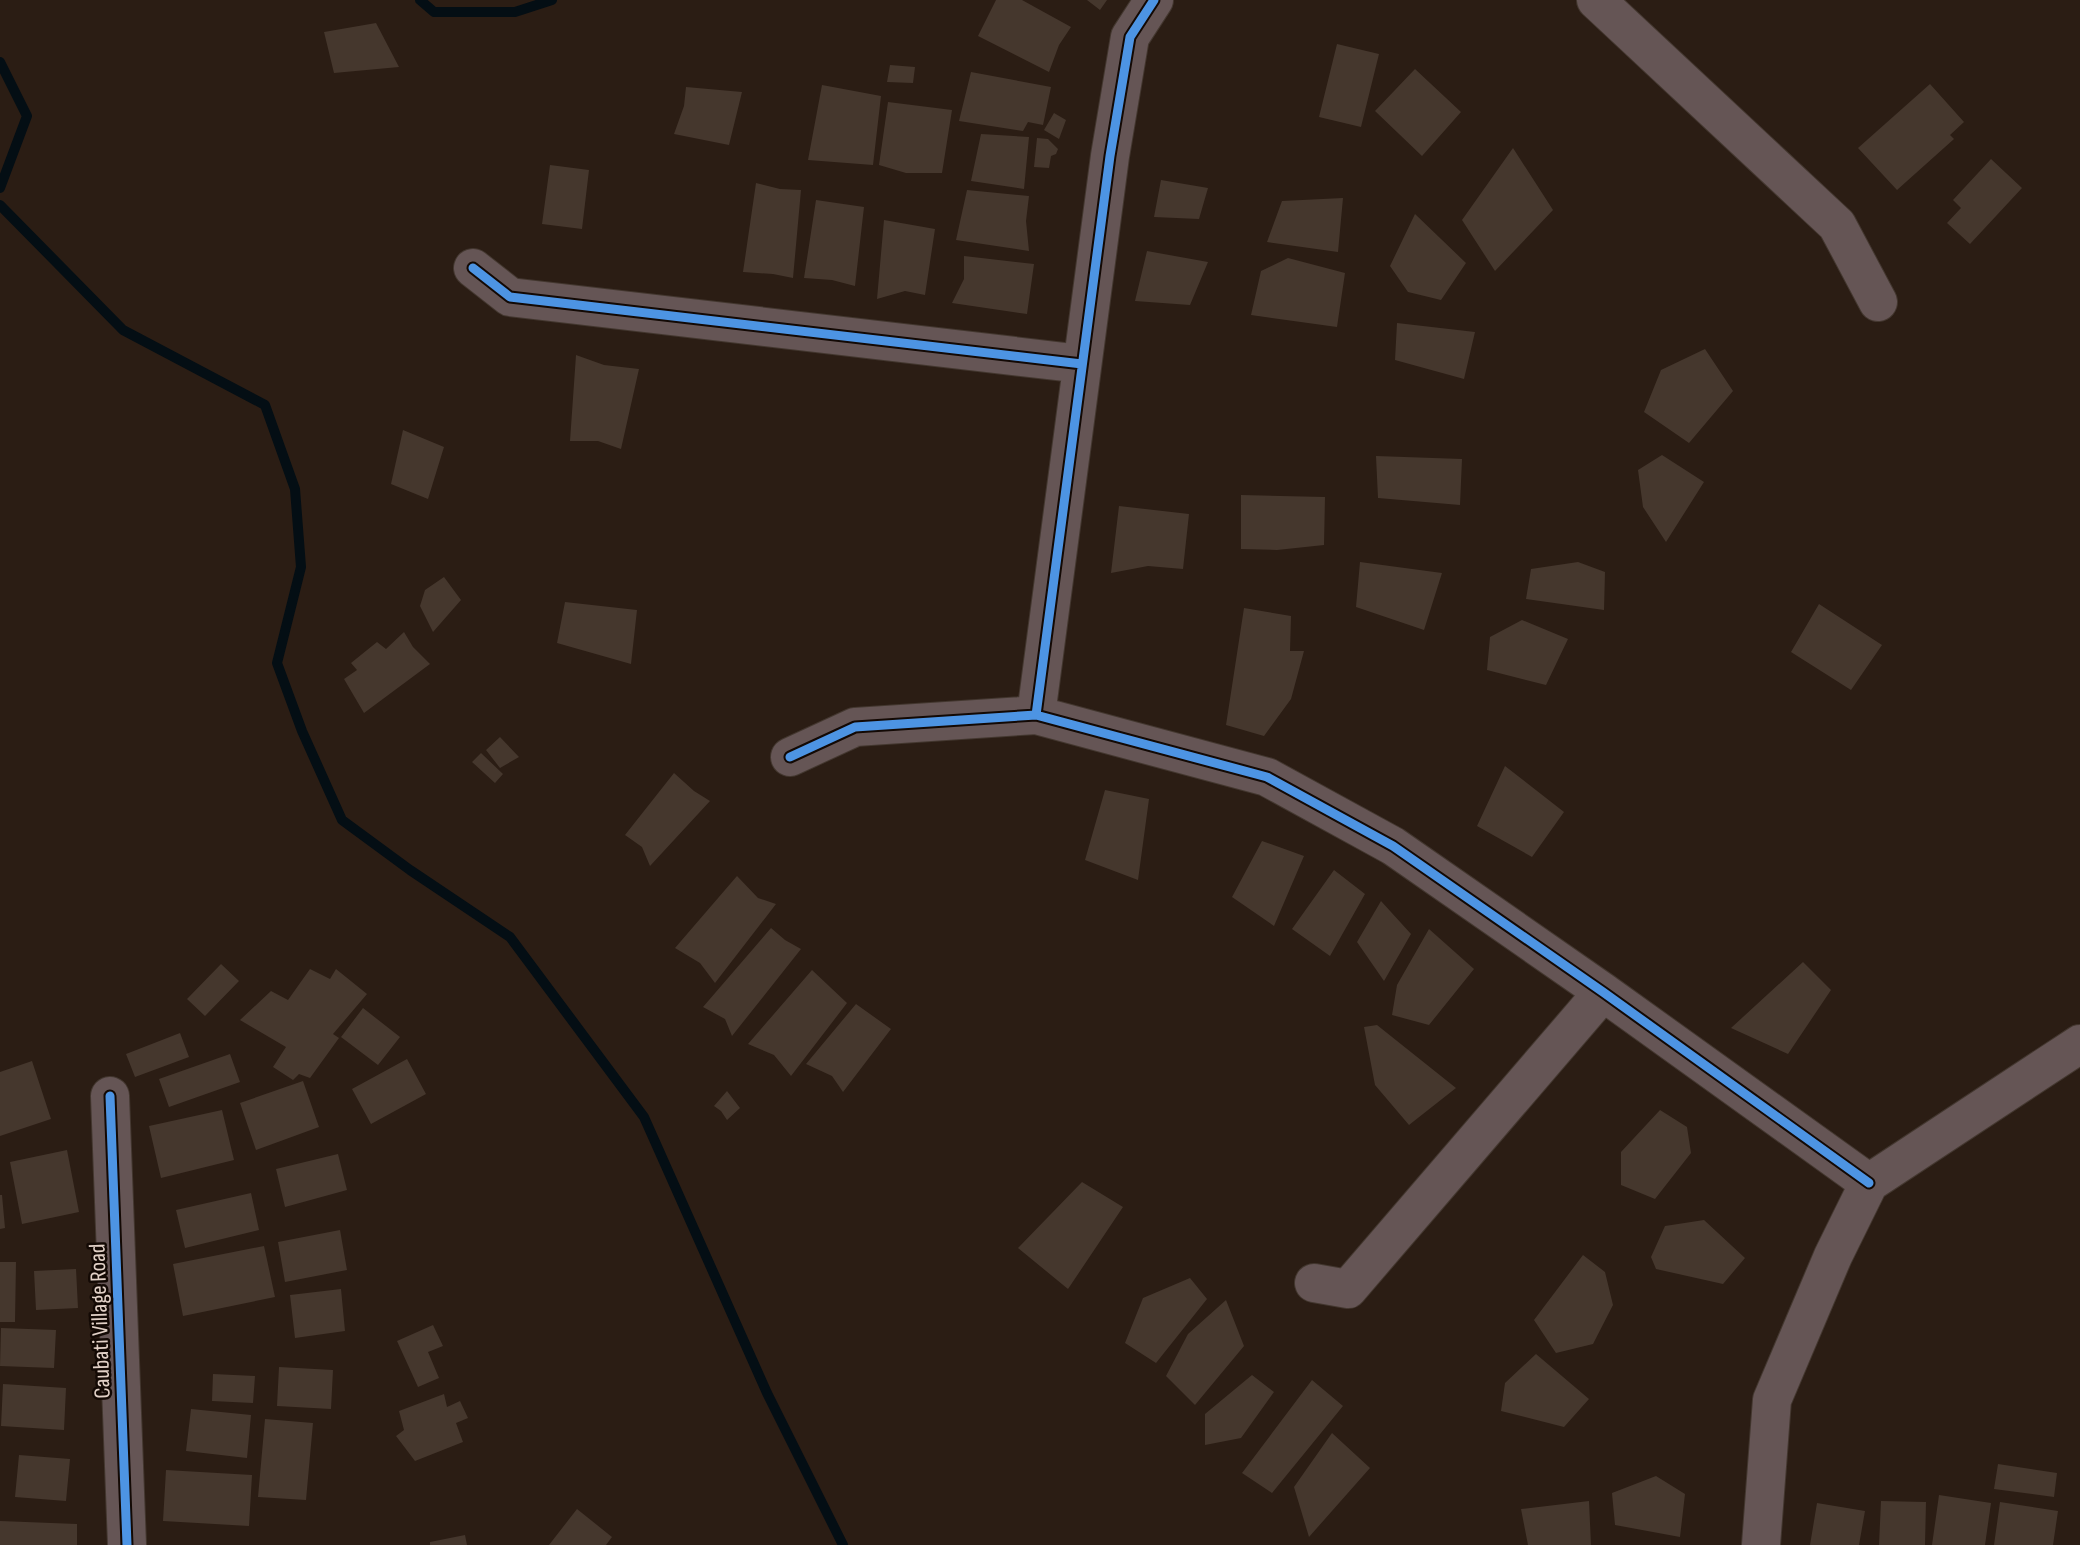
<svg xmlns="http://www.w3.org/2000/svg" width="2080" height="1545" font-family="'Sofia Sans Condensed',sans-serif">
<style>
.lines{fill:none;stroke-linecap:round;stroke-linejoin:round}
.stream{stroke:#040e14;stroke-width:10}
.building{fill:#45372d}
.minor-casing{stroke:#43372f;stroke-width:40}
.minor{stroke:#655555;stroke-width:38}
.cycleway-casing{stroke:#130904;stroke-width:13}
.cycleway{stroke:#4d94e3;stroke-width:9}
.labels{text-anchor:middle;stroke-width:5;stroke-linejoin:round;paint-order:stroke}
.street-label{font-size:23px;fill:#e2d1c7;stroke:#130904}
</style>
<rect width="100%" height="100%" fill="#2b1d14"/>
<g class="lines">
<path class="stream" d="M420,0L434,12H515L552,0
M0,62L27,116L0,188
M0,205L123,330L265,405L295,489L301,567L277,663L302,731L342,820L410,870L510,937L644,1117L767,1393L843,1545"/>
</g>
<path class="building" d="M996,0H1022L1071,27L1059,45L1049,72L978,36Z
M1087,0H1107L1100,10Z
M376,23L399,67L334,73L324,32Z
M1337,44L1379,54L1361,127L1319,117Z
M890,65L915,67L913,83L887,82Z
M1415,69L1461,112L1422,156L1375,111Z
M971,72L1051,87L1043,125L1028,122L1023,131L959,121Z
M1930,84L1964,122L1950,135L1954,139L1897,190L1858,148Z
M822,85L881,96L873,165L808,160Z
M686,87L742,92L729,145L674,134L684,106Z
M888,102L952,110L942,173H906L879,165Z
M1054,113L1066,120L1059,139L1044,130Z
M981,134L1029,137L1024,189L971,181Z
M1037,138L1048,139L1058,149L1056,154L1051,156L1049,168L1034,167Z
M1513,148L1553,210L1495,271L1462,220Z
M1991,159L2022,188L1970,244L1947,223L1961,208L1953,200Z
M550,165L589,170L582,229L542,224Z
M1161,180L1208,188L1199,219L1154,217Z
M756,183L780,189L801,190L793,278L773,274L743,272Z
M967,190L1029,196L1026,221L1029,251L956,240Z
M1343,198L1338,252L1267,242L1282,201Z
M816,200L864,207L855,286L832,280L804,278Z
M1415,214L1466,263L1441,300L1408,292L1390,266Z
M884,220L935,229L925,295L905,291L877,299Z
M1147,251L1208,262L1190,305L1135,301Z
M964,256L1034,264L1027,314L952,303L964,279Z
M1288,258L1345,273L1337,327L1251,315L1261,271Z
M1397,323L1475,332L1464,379L1395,360Z
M1705,349L1733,391L1689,443L1644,412L1661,370Z
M576,355L604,365L639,369L621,449L598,441H570Z
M403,430L444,447L428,499L391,484Z
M1662,455L1704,482L1666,542L1643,507L1638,470Z
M1376,456L1462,459L1460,505L1378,498Z
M1241,495L1325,497L1324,545L1277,550L1241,549Z
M1119,506L1189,514L1183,569L1148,566L1111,573Z
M1360,562L1442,573L1424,630L1356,607Z
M1578,562L1605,572L1604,610L1526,599L1531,569Z
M444,577L461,600L433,632L420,606L425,590Z
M565,602L637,610L631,664L557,643Z
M1819,604L1882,645L1851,690L1791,652Z
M1244,608L1291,616L1290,651H1304L1291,699L1264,736L1226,725Z
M1522,620L1568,639L1546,685L1487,670L1490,637Z
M404,632L413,647L430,664L364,713L344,679L357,670L351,663L377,642L386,649Z
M500,737L519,757L500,768L486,750Z
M481,753L503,774L495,783L472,762Z
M1505,766L1564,812L1532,857L1477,826Z
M674,773L694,791L710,801L650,866L642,847L625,835Z
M1105,790L1149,799L1138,880L1085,860Z
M1262,841L1304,856L1274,926L1232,897Z
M1334,870L1365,894L1330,956L1292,929Z
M737,876L758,898L776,904L715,983L700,963L675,948Z
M1381,901L1411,934L1384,981L1357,942Z
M771,928L785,940L801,949L732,1036L725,1019L703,1007Z
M1429,929L1474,969L1429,1025L1392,1015L1397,985Z
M1803,962L1831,990L1788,1054L1731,1028Z
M221,964L239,981L205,1016L187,999Z
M310,969L330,979L336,969L367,994L333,1034L339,1038L310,1078L299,1074L293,1080L273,1067L286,1047L240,1020L271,991L288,1000Z
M812,970L847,1003L791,1076L774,1055L748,1044Z
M856,1004L891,1029L843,1092L832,1076L806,1064Z
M363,1008L400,1037L378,1065L341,1037Z
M1377,1025L1456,1088L1409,1125L1375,1085L1364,1027Z
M180,1033L189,1057L135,1077L126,1054Z
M230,1054L240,1082L169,1107L159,1079Z
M407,1059L426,1094L371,1124L352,1089Z
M32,1061L51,1119L0,1136V1072Z
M303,1081L319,1127L256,1150L240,1103Z
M727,1091L740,1108L727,1120L721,1111L714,1106Z
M222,1110L234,1160L161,1178L149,1126Z
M1660,1110L1687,1127L1691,1153L1655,1199L1621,1185V1152Z
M67,1150L79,1212L22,1224L10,1162Z
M338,1154L347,1190L285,1207L276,1169Z
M1082,1182L1123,1207L1068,1289L1018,1248Z
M251,1193L259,1230L185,1248L176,1210Z
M0,1195H2L5,1228L0,1229Z
M1704,1220L1745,1258L1723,1284L1656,1269L1651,1257L1665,1226Z
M340,1230L347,1270L285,1282L278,1242Z
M264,1246L275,1297L183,1316L173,1264Z
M1583,1255L1605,1272L1613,1305L1593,1344L1556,1353L1534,1320Z
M0,1262H16L15,1322H0Z
M76,1269L78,1308L36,1310L34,1271Z
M1190,1278L1207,1299L1156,1363L1125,1343L1143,1298Z
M341,1289L345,1331L295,1338L290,1295Z
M1226,1300L1244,1346L1195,1405L1166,1376L1188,1334Z
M433,1325L443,1346L428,1352L439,1378L418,1387L397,1341Z
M1,1328L56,1330L54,1368L0,1366Z
M1536,1354L1589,1399L1564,1427L1501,1411L1505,1383Z
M279,1367L333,1370L331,1409L277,1406Z
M213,1374L255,1376L253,1403L212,1401Z
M1252,1375L1274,1392L1241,1438L1205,1445V1414Z
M1312,1380L1343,1406L1272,1493L1242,1473Z
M3,1384L66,1388L64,1430L1,1426Z
M444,1394L447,1407L460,1401L468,1418L456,1423L463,1442L415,1461L396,1436L404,1430L399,1411Z
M191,1409L251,1415L247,1458L186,1451Z
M265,1419L313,1423L306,1500L258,1497Z
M1332,1433L1370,1468L1309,1537L1294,1487Z
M19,1455L70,1459L66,1501L15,1497Z
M1998,1464L2057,1473L2054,1497L1994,1489Z
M166,1470L252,1475L249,1526L163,1521Z
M1656,1476L1685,1494L1680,1537L1615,1525L1612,1493Z
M1939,1495L1991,1503L1985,1545H1932Z
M1589,1501L1591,1545H1528L1521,1509Z
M1881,1501L1926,1502L1925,1545H1879Z
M2000,1502L2058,1511L2053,1545H1994Z
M1817,1503L1865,1511L1859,1545H1810Z
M577,1509L612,1537L606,1545H549Z
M0,1521L77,1524V1545H0Z
M465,1535L467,1545H430V1542Z"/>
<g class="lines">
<defs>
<path id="minor" d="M1596,0L1837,225L1878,302
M473,268L510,297L1082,364
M1036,715L1110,156L1130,37L1154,0
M790,757L855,727L1036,715L1267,777L1393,846L1603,992L1869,1183
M110,1096L127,1545
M1314,1283L1348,1289L1603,992
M1761,1545L1772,1400L1833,1256L1869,1183L2080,1044"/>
</defs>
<use href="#minor" class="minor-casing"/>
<use href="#minor" class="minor"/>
<defs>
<path id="cycleway" d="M473,268L510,297L1082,364
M1036,715L1110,156L1130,37L1154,0
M790,757L855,727L1036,715L1267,777L1393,846L1603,992L1869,1183
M110,1096L127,1545"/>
</defs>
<use href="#cycleway" class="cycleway-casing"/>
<use href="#cycleway" class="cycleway"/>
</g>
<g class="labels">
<g class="street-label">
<text transform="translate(99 1321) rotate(-92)" y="8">Caubati Village Road</text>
</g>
</g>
</svg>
